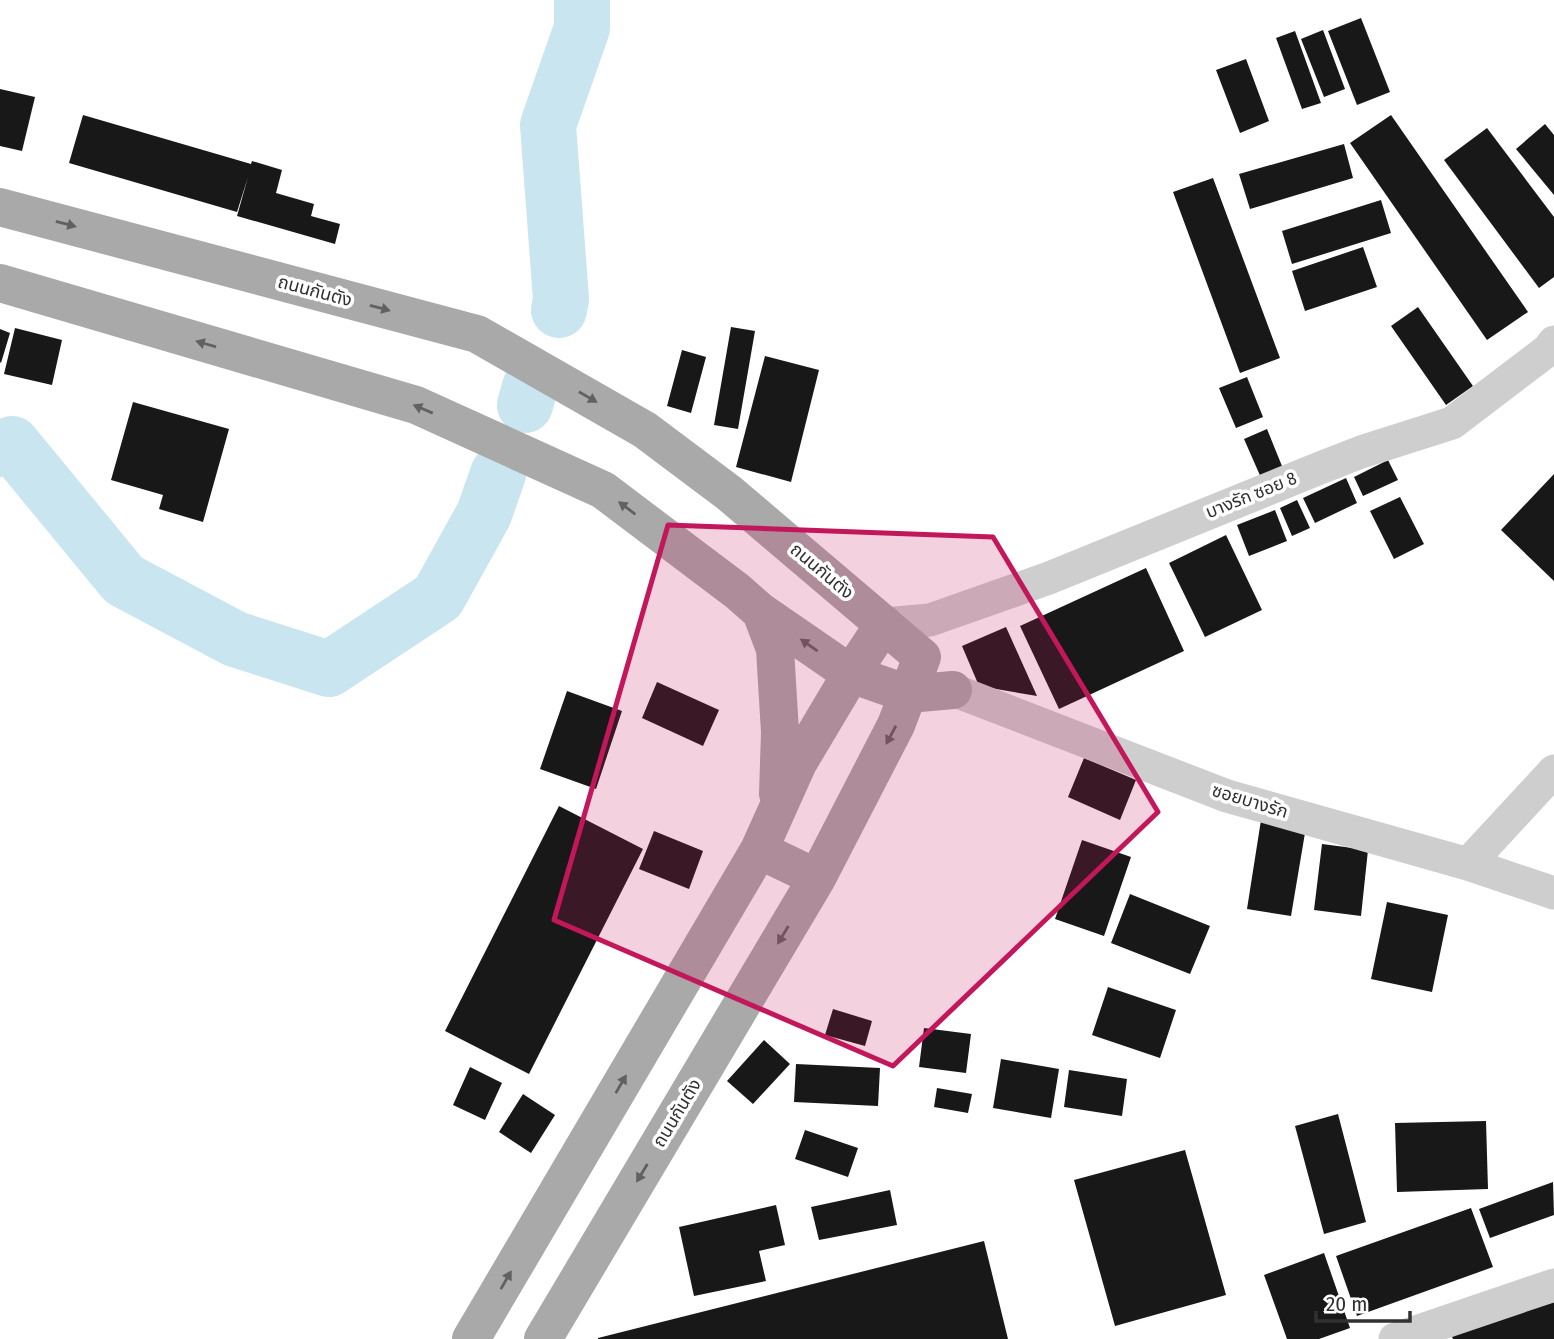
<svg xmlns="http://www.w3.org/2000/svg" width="1554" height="1339" font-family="'Fira Sans Condensed','Noto Sans Thai',sans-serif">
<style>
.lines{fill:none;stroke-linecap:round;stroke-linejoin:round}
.river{stroke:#c9e5ef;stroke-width:56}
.building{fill:#181818}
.minor{stroke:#cecece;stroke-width:33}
.major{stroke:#a9a9a9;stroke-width:38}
.oneway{fill:#616161}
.marked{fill:#c2185b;fill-opacity:0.2;stroke:#c2185b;stroke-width:5;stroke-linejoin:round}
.labels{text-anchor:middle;stroke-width:7;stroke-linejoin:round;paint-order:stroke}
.street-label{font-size:18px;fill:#313131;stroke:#fff}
</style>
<rect width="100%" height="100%" fill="#fff"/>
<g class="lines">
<path class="river" d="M559,310L561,299L548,125L582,28V0
M525,405L530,387
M0,449L12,444L124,580L235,639L329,669L438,597L484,514L498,474"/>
</g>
<path class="building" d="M1361,18L1390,92L1357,105L1328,31Z
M1323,30L1345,89L1324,97L1301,39Z
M1295,31L1321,103L1302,109L1276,38Z
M1246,59L1269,121L1240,133L1216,70Z
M0,89L35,97L22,151L0,146Z
M83,115L251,164L252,161L282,170L276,193L314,204L311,216L340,224L335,244L237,216L248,177L237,212L69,163Z
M1391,115L1528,312L1487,340L1350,143Z
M1545,124L1554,135V195L1516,149Z
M1487,128L1554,217V277L1539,288L1444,160Z
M1344,144L1353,178L1250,209L1239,174Z
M1213,178L1280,358L1240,373L1173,192Z
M1381,200L1391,233L1292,264L1282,231Z
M1363,247L1377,287L1305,311L1292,271Z
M1418,307L1473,386L1446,405L1391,326Z
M731,327L755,331L738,429L714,425Z
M15,328L62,340L52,385L4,374Z
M0,329L10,333L1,363L0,362Z
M682,350L706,357L691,413L667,406Z
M765,356L819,370L791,482L736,467Z
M1247,377L1263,417L1236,428L1219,388Z
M133,402L229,429L203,522L159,509L163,495L111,480Z
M1267,429L1284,471L1262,480L1244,439Z
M1388,460L1398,480L1363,496L1354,477Z
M1554,474V581L1501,530Z
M1346,478L1357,503L1315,523L1303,498Z
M1400,497L1424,544L1394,559L1370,511Z
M1297,500L1310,528L1292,536L1280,508Z
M1275,510L1287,541L1249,556L1237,525Z
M1226,535L1262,610L1205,637L1169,563Z
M1146,568L1184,651L1059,709L1020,626Z
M1006,627L1037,696L979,686L962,646Z
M657,682L719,710L703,746L642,718Z
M567,691L622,711L596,789L540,769Z
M1084,758L1136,780L1120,820L1068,797Z
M559,806L643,849L529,1074L445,1031Z
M1261,820L1306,827L1291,916L1247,909Z
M654,831L703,851L689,889L639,869Z
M1082,840L1131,857L1104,936L1055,919Z
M1322,844L1368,850L1361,916L1314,910Z
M1130,894L1210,926L1190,974L1111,943Z
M1387,902L1448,915L1432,992L1371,979Z
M1108,987L1176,1010L1160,1058L1092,1035Z
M833,1009L872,1021L865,1046L825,1035Z
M924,1028L971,1034L966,1073L919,1067Z
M764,1040L790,1064L753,1104L727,1081Z
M1001,1059L1059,1069L1051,1118L993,1108Z
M796,1064L880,1068L878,1106L794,1102Z
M470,1067L502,1083L485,1120L453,1105Z
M1069,1070L1127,1079L1122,1116L1064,1107Z
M937,1088L972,1094L968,1113L934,1107Z
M523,1094L555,1115L531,1153L499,1132Z
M1338,1114L1366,1222L1324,1234L1295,1126Z
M1486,1121L1488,1189L1397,1192L1395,1123Z
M805,1130L858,1148L848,1177L795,1159Z
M1185,1150L1226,1295L1115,1326L1074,1180Z
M1553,1182L1554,1215L1490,1238L1479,1209Z
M890,1190L897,1225L819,1240L811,1207Z
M776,1205L785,1245L759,1251L766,1281L694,1296L679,1227Z
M1471,1208L1493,1267L1357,1316L1336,1256Z
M984,1241L1008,1339H598V1338Z
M1324,1253L1350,1328L1319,1339H1287L1264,1275Z
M1554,1302V1339H1453L1451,1335Z"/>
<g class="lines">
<path class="minor" d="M884,624L930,620L1049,578L1320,468L1361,452L1452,423L1548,350L1554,342
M953,690L1227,796L1468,864L1554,893
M1468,864L1554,771
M1395,1339L1554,1285"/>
<path class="major" d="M0,207L477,334L645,430L729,493L922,657L896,725L817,878L543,1339
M0,283L416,405L603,490L737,591L761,612L851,674L798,763L759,850L471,1339
M761,612L775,649L780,732L778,794
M884,624L851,674L908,694L953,690
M759,850L817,878"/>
</g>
<defs><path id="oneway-solid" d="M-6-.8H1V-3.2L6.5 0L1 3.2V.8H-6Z" transform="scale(1.75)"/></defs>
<g class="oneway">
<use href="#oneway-solid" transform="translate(66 224) rotate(15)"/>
<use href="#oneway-solid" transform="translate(380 308) rotate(15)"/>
<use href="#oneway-solid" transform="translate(206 344) rotate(-164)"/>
<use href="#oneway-solid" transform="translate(588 397) rotate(30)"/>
<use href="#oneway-solid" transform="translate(423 409) rotate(-157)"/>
<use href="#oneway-solid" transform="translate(627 508) rotate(-143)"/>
<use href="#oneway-solid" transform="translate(809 645) rotate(-145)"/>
<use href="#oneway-solid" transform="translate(891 735) rotate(118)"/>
<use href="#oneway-solid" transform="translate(783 935) rotate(121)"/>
<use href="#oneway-solid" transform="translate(621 1084) rotate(-60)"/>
<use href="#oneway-solid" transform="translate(642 1173) rotate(121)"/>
<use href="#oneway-solid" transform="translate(506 1280) rotate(-60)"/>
</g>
<path class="marked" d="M668,525L993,537L1158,812L893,1066L554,920Z"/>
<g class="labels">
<g class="street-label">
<text transform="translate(315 291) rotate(15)" y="6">ถนนกันตัง</text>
<text transform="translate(1251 495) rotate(-22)" y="6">บางรัก ซอย 8</text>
<text transform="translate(822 571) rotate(40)" y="6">ถนนกันตัง</text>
<text transform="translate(1250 801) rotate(17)" y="6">ซอยบางรัก</text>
<text transform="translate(677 1113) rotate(-59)" y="6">ถนนกันตัง</text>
</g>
</g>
<path d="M1316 1311v10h94v-10" fill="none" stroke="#313131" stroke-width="3.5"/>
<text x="1326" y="1311" font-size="21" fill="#313131" stroke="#ffffff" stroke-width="5" paint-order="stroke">20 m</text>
</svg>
